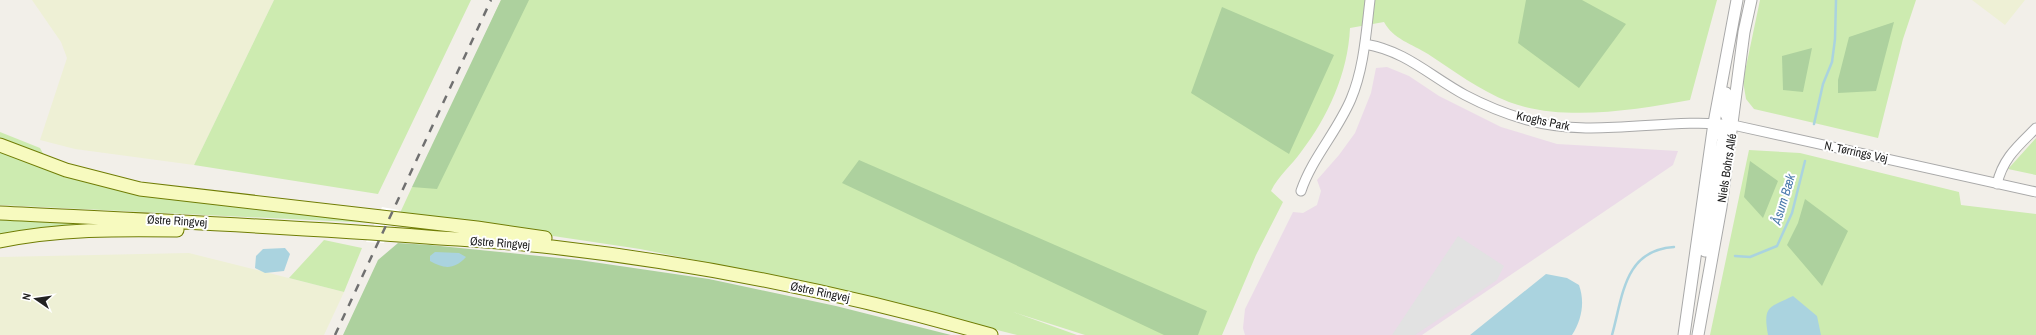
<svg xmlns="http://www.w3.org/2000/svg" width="2036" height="335" font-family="'Archivo Narrow',sans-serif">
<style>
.industrial{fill:#ebdbe8}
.farmland{fill:#eef0d5}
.grass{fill:#cdebb0}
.forest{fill:#add19e}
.parking{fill:#e2e2e2}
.water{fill:#aad3df}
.pier{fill:#fff}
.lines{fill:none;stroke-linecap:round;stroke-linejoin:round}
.stream{stroke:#aad3df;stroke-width:2.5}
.minor-casing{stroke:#a9a9a9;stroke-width:11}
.tertiary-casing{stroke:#a9a9a9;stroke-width:13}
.secondary-casing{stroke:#707d05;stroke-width:15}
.minor{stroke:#fff;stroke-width:9}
.tertiary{stroke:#fff;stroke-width:11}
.secondary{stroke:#f7fabf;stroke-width:13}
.rail{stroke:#707070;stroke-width:2.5;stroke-dasharray:8 8;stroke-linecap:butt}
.labels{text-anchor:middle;stroke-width:4;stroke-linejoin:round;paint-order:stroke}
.street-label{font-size:12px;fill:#222;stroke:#fff}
.water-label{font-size:13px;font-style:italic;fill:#4a7aab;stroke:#fff}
</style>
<rect width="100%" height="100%" fill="#f2efe9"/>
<path class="industrial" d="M1387,67L1409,76L1439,96L1501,127L1557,144L1678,151L1673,165L1422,335H1245L1243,328L1245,309L1293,212L1303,213L1317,205L1321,191L1317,180L1339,155L1355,133L1371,93L1376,68Z"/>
<path class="farmland" d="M32,0H274L194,165L75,149L40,140L67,58L61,42Z
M1972,0H2025L2005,25Z
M189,253L344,292L324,335H0V257Z"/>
<path class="grass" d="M274,0H471L378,194L194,165Z
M501,0H1717L1690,100C1635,110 1563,122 1509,102C1479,90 1454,71 1428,54C1412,44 1393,39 1384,22L1350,28C1348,73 1328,117 1301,152C1292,165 1278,176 1271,191L1283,202L1256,255L1222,335H1085L1013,312L1077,335H1017L814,284L640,249L400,213L412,187H415Z
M1760,0H1916L1903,39L1878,138L1754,109L1746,99L1743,81Z
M0,132L40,148L45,157L0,141Z
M2036,138V175L2008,169Z
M0,149L49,168L374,219L372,223L0,205Z
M1749,150L1800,153L1959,192L1961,205L2036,214V335H1710Z
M0,219L105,224L0,236Z
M324,240L362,248L344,292L289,278Z"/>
<path class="forest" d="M501,0H529L437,189L412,187Z
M1526,0H1582L1626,24L1579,88L1518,43Z
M1222,7L1334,55L1289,154L1191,93Z
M1894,22L1876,91L1838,93V80L1849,37Z
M1812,48L1803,92L1783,90L1782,56Z
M859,160L1207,311L1198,335H1164L842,183Z
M1750,161L1778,181L1763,218L1744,197Z
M1805,199L1848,231L1822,286L1787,245L1798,223Z
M398,243L430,245L579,260L709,279L836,306L951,335H343L378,260Z"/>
<path class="parking" d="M1458,236L1504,266L1497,280L1415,335H1392Z"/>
<path class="water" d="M285,248L290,254L284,271L265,273L255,268L256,256L263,249Z
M435,252L459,253L466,257C454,270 444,269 430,261V256Z
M1546,274L1567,278L1579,285C1585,302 1582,319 1572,335H1470Z
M1793,296L1817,316L1821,335H1768C1763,306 1768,308 1793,296Z"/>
<path class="pier" d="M382,207L399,210L384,243L366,242Z"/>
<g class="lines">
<path class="stream" d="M1814,124L1823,84L1832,62L1835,39L1836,0
M1735,256L1750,257L1777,246L1792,213L1805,161
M1612,335C1623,296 1624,250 1674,247"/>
<defs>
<path id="minor" d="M1365,44C1406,51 1430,76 1465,95C1484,105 1506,114 1527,120C1594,139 1665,117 1733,125L2036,192
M1997,184C2003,158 2018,146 2036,128
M1301,191C1312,158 1337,132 1351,99C1364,68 1366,33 1370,0"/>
<path id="tertiary" d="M1726,93C1724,107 1723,115 1733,125
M1705,251L1723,139L1720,127L1714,123
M1684,335L1714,123L1737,0
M1698,335L1721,207L1744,32L1751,0"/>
<path id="secondary" d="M0,145L66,170L140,189L477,228L545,238
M0,213C142,220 285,226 427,237C469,240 511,242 552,247C701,264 848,294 991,335
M0,241C59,229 118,229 177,230"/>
</defs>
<use href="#minor" class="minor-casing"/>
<use href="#tertiary" class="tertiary-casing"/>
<use href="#secondary" class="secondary-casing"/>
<use href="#minor" class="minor"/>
<use href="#tertiary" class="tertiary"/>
<use href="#secondary" class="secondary"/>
<path class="rail" d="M335,335L491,0"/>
</g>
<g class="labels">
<g class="street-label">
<text transform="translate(1543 121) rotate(12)" y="4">Kroghs Park</text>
<text transform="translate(1856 152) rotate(12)" y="4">N. Tørrings Vej</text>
<text transform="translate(1727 168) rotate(-81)" y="4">Niels Bohrs Allé</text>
<text transform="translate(177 221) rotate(3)" y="4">Østre Ringvej</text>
<text transform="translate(500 243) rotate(4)" y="4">Østre Ringvej</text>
<text transform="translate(820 292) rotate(12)" y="4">Østre Ringvej</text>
</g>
<g class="water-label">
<text transform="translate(1783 199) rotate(-73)" y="5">Åsum Bæk</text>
</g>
</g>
<g transform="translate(36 299) rotate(283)" stroke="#ffffff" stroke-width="3" paint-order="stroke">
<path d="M0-3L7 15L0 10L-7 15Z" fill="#222222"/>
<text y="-6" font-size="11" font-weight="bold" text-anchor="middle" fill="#222222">N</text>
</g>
</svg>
